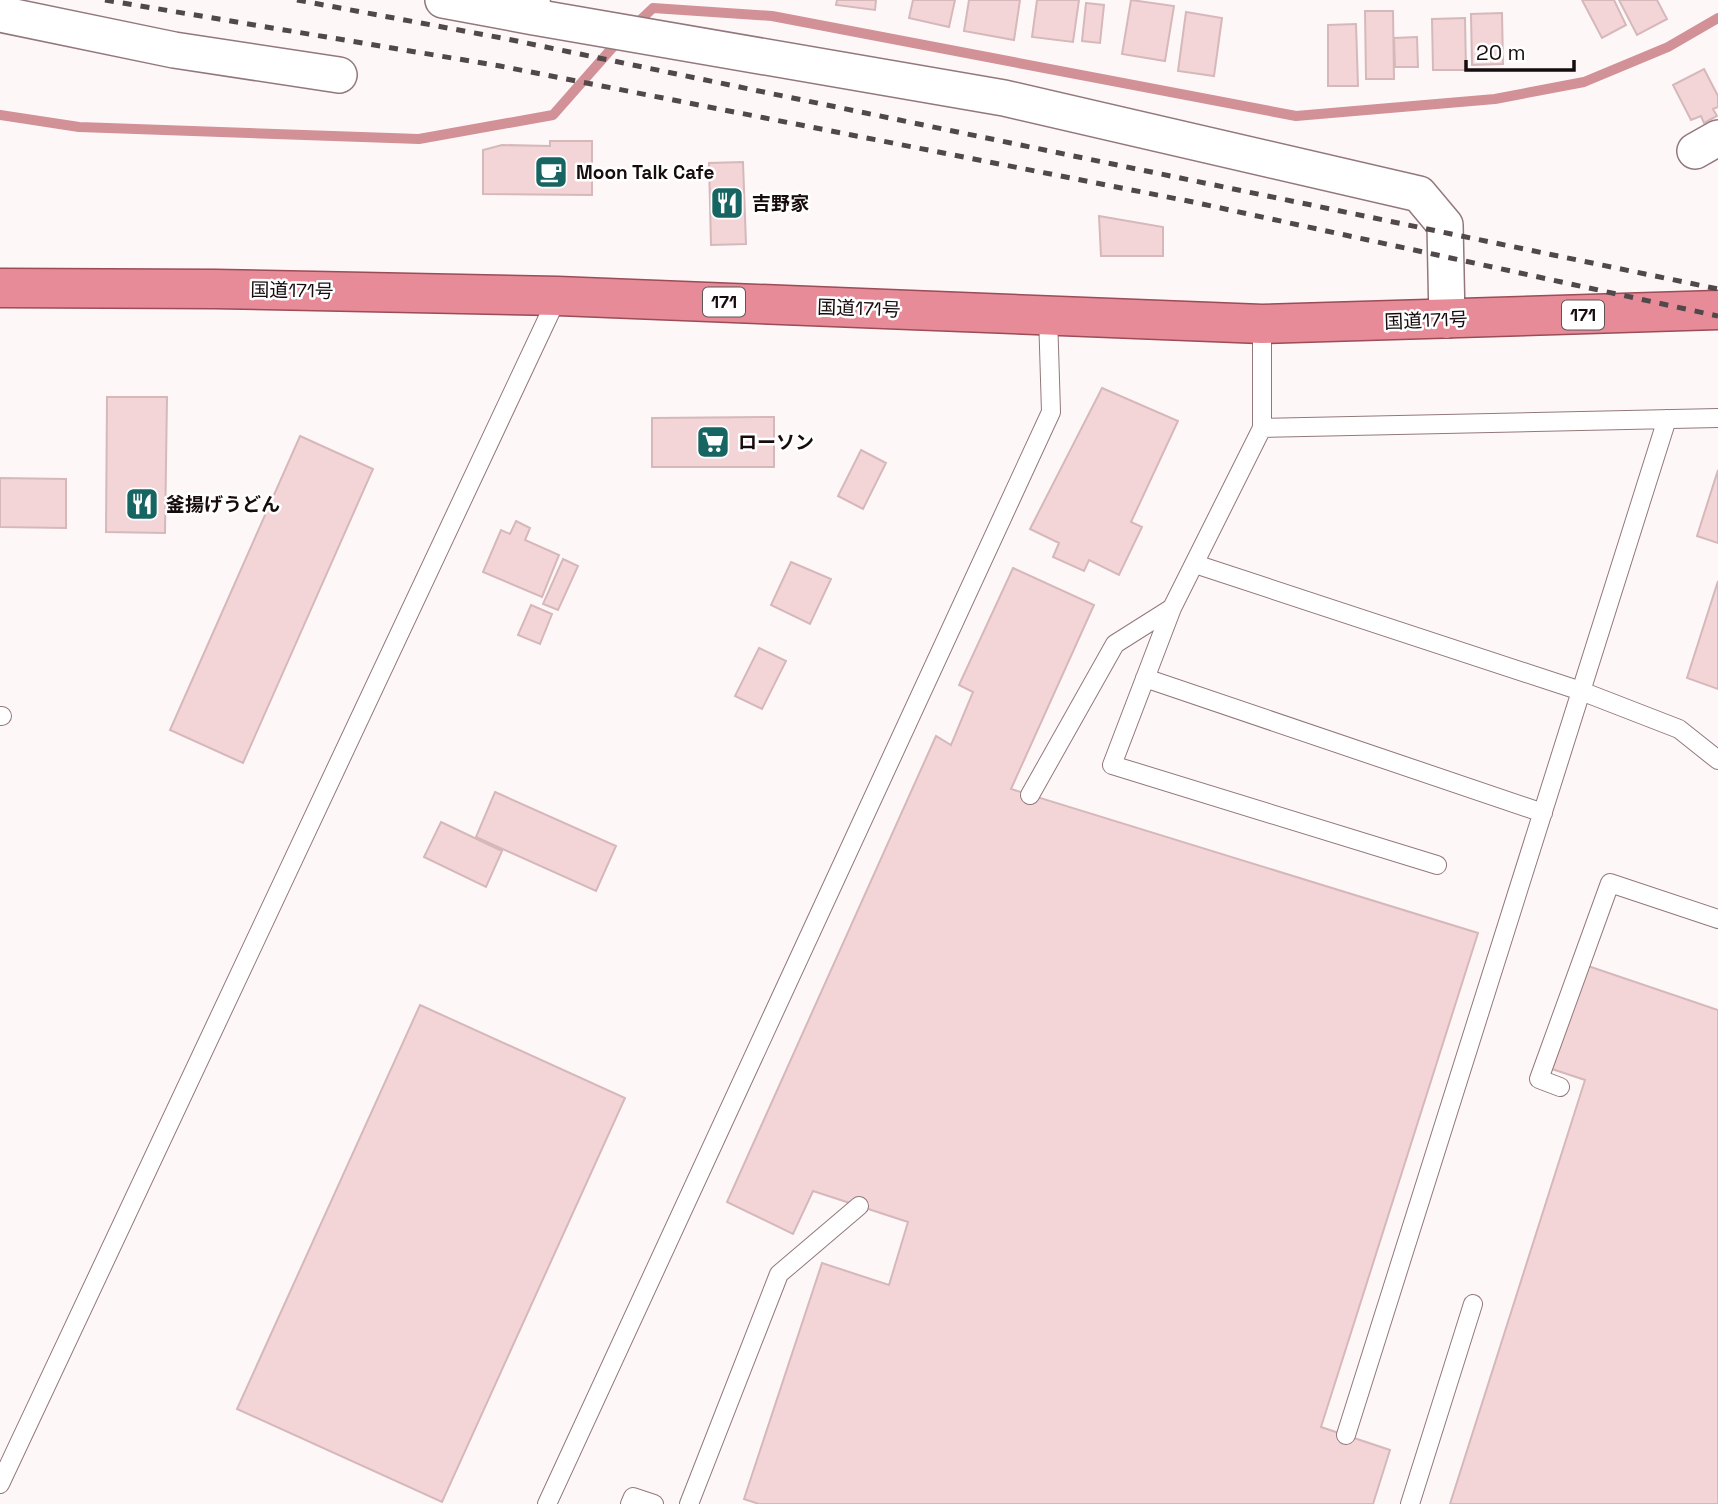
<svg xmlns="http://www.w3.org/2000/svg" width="1718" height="1504" font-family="'Space Grotesk','Noto Sans JP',sans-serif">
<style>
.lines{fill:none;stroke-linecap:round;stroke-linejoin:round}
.stream{stroke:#d19197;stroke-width:10}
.building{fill:#f3d5d7;stroke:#d6b8bb;stroke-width:2}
.service-casing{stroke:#93787b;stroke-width:20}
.minor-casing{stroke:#93787b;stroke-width:38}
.trunk-casing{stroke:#9a4c57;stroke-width:41}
.service{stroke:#fff;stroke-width:18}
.minor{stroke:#fff;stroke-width:35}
.trunk{stroke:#e78b98;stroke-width:38}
.rail{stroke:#514849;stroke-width:5;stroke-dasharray:9 9;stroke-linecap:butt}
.labels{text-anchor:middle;stroke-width:5;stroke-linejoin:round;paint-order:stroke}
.shield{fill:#fff;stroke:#5c5556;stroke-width:2}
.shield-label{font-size:18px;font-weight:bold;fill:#160c0d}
.poi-label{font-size:19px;font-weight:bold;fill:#160c0d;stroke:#fff;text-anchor:start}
.street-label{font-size:19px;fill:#160c0d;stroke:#fff}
</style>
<rect width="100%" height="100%" fill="#fef7f8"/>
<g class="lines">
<path class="stream" d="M632,28L653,8L772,16L1296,116L1495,99L1584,82L1668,47L1718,18
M0,115L79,127L419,139L553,115L620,39"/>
</g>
<path class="building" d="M837,0H876L875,10L836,5Z
M913,0H955L949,27L909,18Z
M969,0H1020L1014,40L964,31Z
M1037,0H1079L1073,42L1032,37Z
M1131,0L1174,6L1165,61L1122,54Z
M1582,0H1614L1626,25L1602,38Z
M1619,0H1657L1667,19L1637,35Z
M1086,3L1104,5L1100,43L1082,41Z
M1365,11H1393L1394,79H1366Z
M1186,12L1222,18L1214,76L1178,71Z
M1502,13L1503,64L1472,65L1471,14Z
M1465,18L1466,70H1433L1432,19Z
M1356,24L1358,86H1328V25Z
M1417,37L1418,67H1395L1394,38Z
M1704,69L1718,96V107L1713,109L1717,116L1704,123L1701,116L1691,120L1673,85Z
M550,141H592V195L483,194V150L502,145L550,146Z
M743,162L746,244L711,245L709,163Z
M1099,216L1163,227V256H1101Z
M1102,388L1178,421L1131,522L1142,527L1119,575L1089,560L1084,571L1053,557L1059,543L1030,529Z
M107,397H167L165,533L106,532Z
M774,417V467H652V418Z
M300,436L373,469L243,763L170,730Z
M861,450L886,463L863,509L838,496Z
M1718,470V543L1697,536Z
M0,478L66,479V528L0,527Z
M516,521L530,528L525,540L559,555L542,597L483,572L501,530L510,534Z
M563,559L578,566L558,610L543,604Z
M791,562L831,579L810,624L771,605Z
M1013,568L1094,605L1011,789L1478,933L1321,1427L1390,1450L1373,1504H759L744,1499L822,1263L889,1285L908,1222L813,1191L793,1234L727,1202L936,736L951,745L973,692L959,685Z
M1718,581V689L1687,678Z
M531,605L552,614L540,644L518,635Z
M759,648L786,661L762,709L735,696Z
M495,792L616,846L596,891L476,837Z
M441,822L502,851L486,887L424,857Z
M1588,966L1718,1010V1504H1450L1585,1080L1552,1069Z
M420,1005L625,1098L442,1502L237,1409Z"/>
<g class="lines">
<defs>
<path id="service" d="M1262,324V428L1718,418
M1262,428L1172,608L1112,765L1437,865
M1195,564L1581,691L1679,729L1718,760
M1145,678L1543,813
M0,716H2
M1030,795L1115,644L1172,608
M1560,1087L1539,1079L1610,883L1718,919
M1346,1435L1667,419
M0,1484L558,296
M547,1504L1051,412L1048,315
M630,1504L633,1497L654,1504
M689,1504L779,1274L859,1206
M1410,1504L1473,1304"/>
<path id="minor" d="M443,0L534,17L532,0
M0,14L174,50L339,75
M534,17L1004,98L1419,194L1445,225L1447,320
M1695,151L1718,138"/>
<path id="trunk" d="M0,288L215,289L558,296L1262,324L1718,310"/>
</defs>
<use href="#service" class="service-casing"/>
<use href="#minor" class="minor-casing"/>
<use href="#trunk" class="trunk-casing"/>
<use href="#service" class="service"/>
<use href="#minor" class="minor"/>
<use href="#trunk" class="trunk"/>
<path class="rail" d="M105,0L500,66L1193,202L1718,316
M297,0L507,39L1718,289"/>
</g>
<defs>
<symbol id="cafe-square" viewBox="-11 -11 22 22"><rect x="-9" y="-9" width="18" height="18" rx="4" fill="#176563" stroke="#fff"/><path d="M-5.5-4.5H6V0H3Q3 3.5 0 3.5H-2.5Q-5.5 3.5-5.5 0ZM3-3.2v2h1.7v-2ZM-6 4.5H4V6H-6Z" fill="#fff"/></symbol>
<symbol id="restaurant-square" viewBox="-11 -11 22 22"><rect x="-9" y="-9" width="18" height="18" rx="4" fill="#176563" stroke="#fff"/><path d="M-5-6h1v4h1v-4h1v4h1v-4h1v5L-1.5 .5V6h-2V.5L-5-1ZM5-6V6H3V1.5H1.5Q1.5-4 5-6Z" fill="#fff"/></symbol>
<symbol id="supermarket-square" viewBox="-11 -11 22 22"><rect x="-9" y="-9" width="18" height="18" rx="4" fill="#176563" stroke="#fff"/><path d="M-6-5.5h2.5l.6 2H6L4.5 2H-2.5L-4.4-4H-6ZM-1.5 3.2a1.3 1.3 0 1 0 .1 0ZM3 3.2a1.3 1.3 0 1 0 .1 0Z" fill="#fff"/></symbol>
</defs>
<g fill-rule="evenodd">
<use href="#cafe-square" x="532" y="153" width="38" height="38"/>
<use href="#restaurant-square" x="708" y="184" width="38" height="38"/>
<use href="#supermarket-square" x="694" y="423" width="38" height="38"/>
<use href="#restaurant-square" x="123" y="485" width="38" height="38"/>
</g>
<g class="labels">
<g class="shield">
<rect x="703" y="287.5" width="42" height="29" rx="5"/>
<rect x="1562" y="300.5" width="42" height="29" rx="5"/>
</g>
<g class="shield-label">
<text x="724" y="308">171</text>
<text x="1583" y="321">171</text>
</g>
<g class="poi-label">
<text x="576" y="179">Moon Talk Cafe</text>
<text x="752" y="210">吉野家</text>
<text x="738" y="449">ローソン</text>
<text x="166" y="511">釜揚げうどん</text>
</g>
<g class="street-label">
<text transform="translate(292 290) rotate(1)" y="7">国道171号</text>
<text transform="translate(859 308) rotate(2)" y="7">国道171号</text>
<text transform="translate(1426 320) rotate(-2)" y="7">国道171号</text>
</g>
</g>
<path d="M1466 60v10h108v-10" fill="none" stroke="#160c0d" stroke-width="3.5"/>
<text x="1476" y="60" font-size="21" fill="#160c0d" stroke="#ffffff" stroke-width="5" paint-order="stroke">20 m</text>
</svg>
